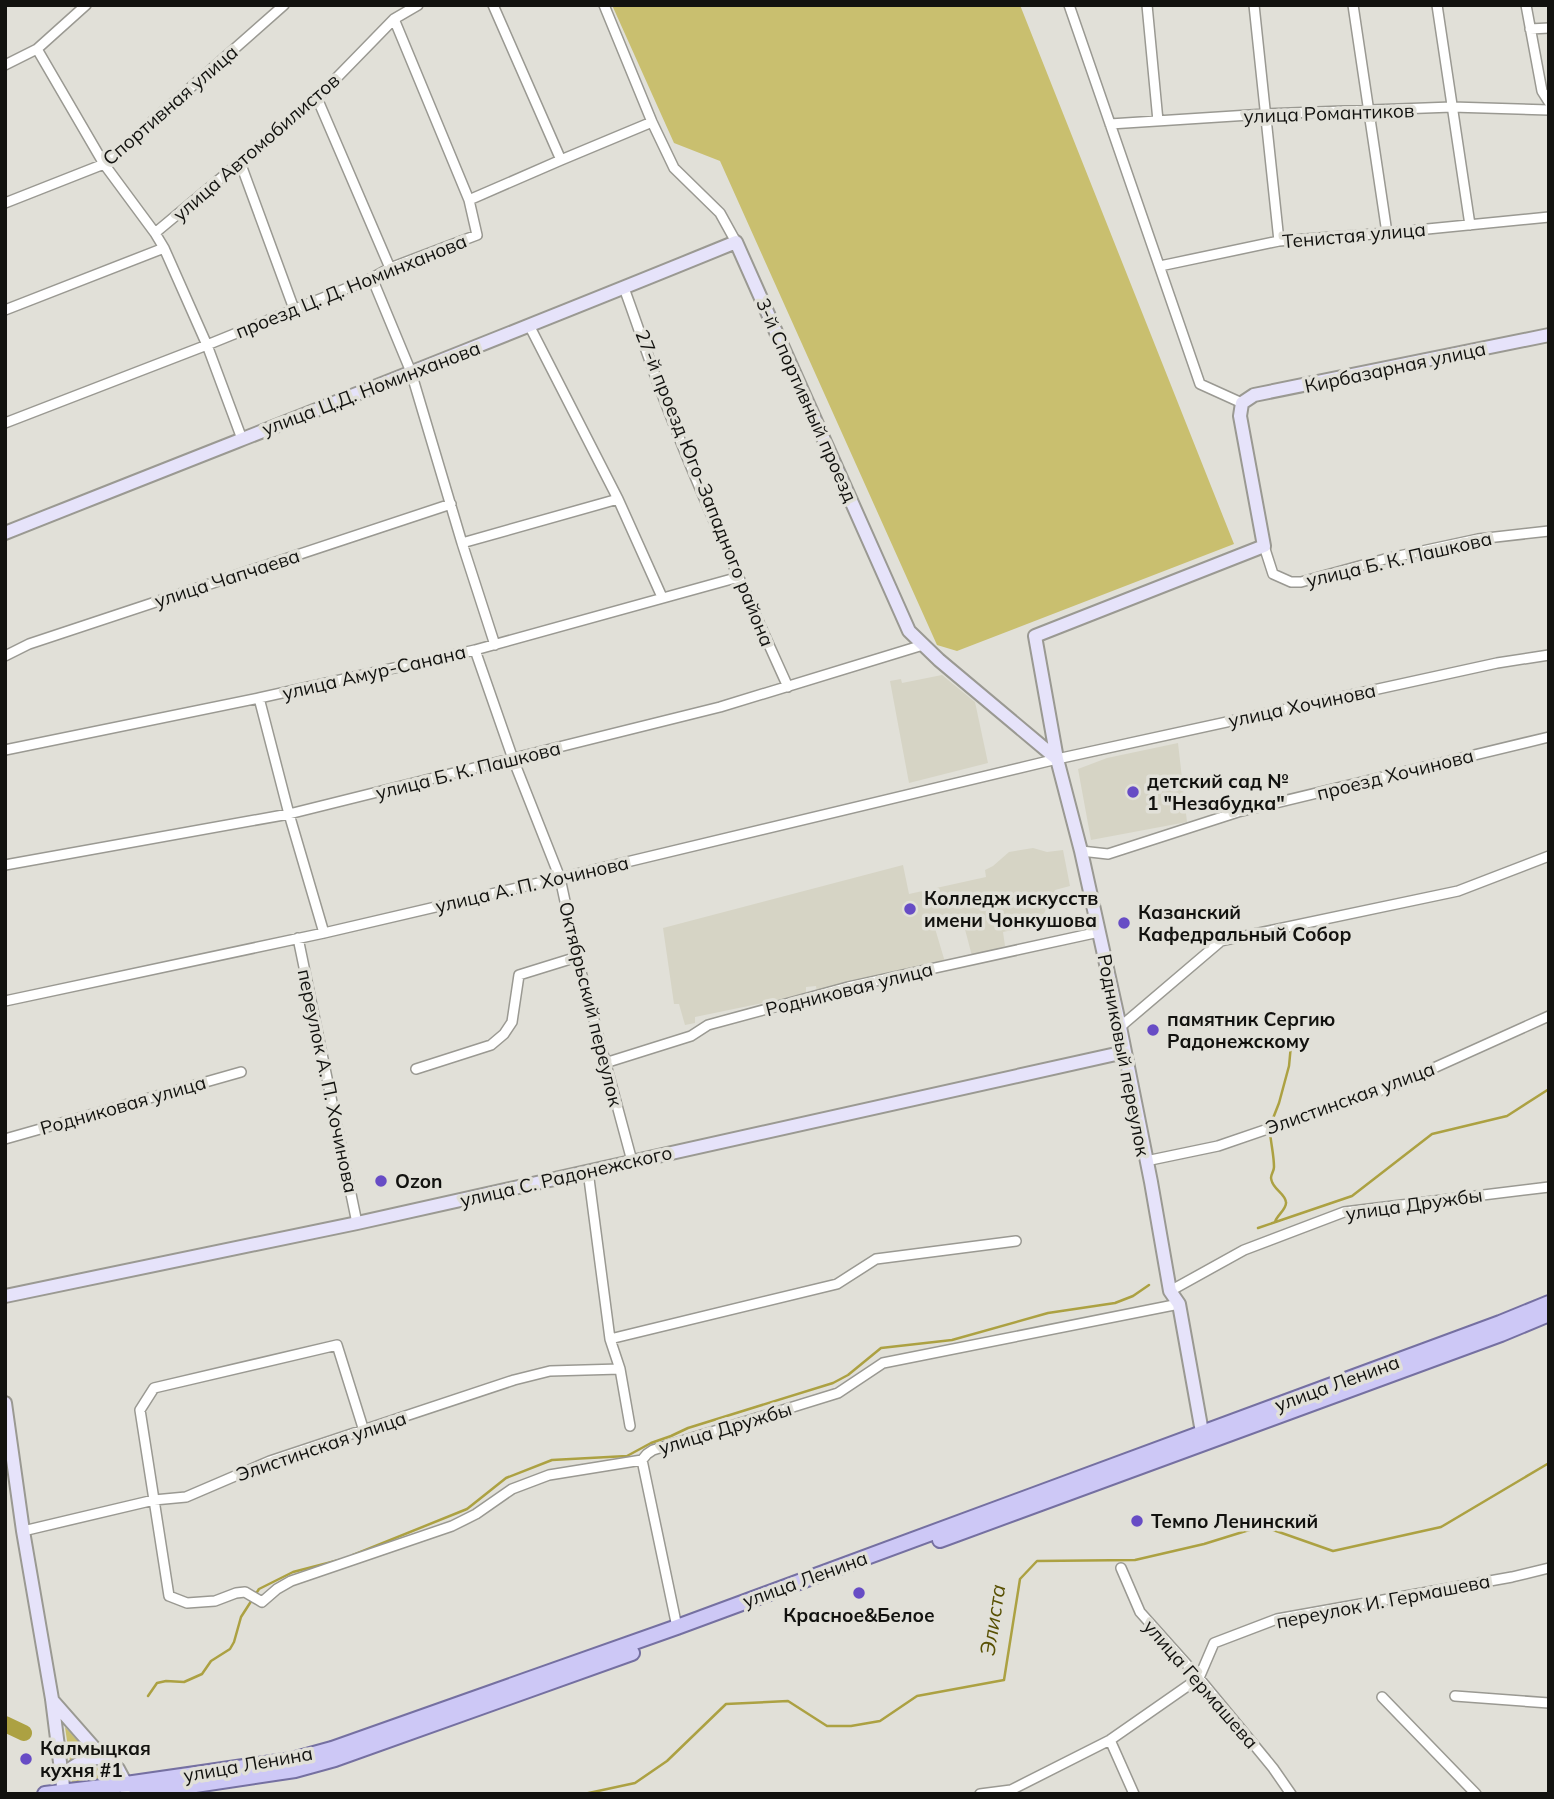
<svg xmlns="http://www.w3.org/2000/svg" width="1554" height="1799" font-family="Mulish,sans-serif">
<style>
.built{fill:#d6d4c5}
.green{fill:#c9bf6f}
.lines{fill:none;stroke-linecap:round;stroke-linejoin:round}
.stream{stroke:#aca142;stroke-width:2.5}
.river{stroke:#aca142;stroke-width:16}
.street-casing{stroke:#9a9992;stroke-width:12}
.secondary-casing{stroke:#9a9992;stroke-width:16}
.primary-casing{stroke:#7570a1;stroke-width:18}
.street{stroke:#fff;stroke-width:9}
.secondary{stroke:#e6e3fa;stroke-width:12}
.primary{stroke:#cdc8f6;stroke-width:14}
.poi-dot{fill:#674cc5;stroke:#e1e0d8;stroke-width:2.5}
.labels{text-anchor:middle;stroke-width:7;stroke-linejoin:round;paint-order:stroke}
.street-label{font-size:19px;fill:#12120f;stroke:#e1e0d8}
.poi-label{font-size:19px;font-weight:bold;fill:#12120f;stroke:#e1e0d8;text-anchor:start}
.water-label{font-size:21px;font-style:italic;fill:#585003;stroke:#e1e0d8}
</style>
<rect width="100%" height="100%" fill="#e1e0d8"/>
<path class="built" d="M942,675L975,702L988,763L909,783L890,681L901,679L902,683Z
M1178,743L1187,822L1091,840L1078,769L1107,758Z
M1033,848L1047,852L1063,850L1070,886L1055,890L1039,924L1003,932L1005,946L972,956L962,918L934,925L945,962L863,979L817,992L816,986L806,987V994L695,1017V1023L685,1025L679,1004H674L663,928L903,865L909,894L986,877L985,870L993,866L1009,852Z"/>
<path class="green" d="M612,5H1020L1234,544L957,651L937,645L720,161L674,143Z
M65,1727L88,1752L70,1761Z
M91,1767C102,1767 113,1770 119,1781L71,1786C71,1775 82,1770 91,1767Z"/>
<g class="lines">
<path class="stream" d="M1270,1126L1279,1103L1289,1066L1291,1045
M1270,1132C1271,1144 1274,1156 1274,1167C1274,1171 1271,1174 1271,1178C1272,1189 1285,1193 1286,1202C1287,1209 1277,1215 1275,1222
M1258,1228L1352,1196L1432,1134L1507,1116L1549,1089
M353,1555L467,1509L506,1478L552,1460L627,1456L651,1443L671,1436L688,1428L833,1383L848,1375L881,1348L952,1340L1048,1313L1115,1303L1133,1296L1149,1285
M148,1696L157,1683L166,1681L184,1682L202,1674L211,1661L230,1649L234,1642L241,1617L259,1589L293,1572L343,1559
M584,1794L635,1783L667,1761L726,1704L788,1701L827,1726H851L880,1721L917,1696L1004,1680L1020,1579L1037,1561L1135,1560L1204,1544L1262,1526L1333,1551L1441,1527L1549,1463"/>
<path class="river" d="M5,1724L24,1733"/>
<defs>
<path id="street" d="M493,5L561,160
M604,5L652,122L674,168L720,213L736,242
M1069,5L1200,384L1242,403
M1147,5L1158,121
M1254,5L1279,241
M1353,5L1387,233
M1437,5L1470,225
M1526,5L1542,91L1549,102
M394,19L469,200
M1530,29L1549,28
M37,49L104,164L155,233L164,248L207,345L242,439
M5,65L37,49L86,5
M317,98L390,268
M1110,124L1265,114L1452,107L1549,110
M240,162L294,309
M5,203L104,164L284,5
M155,233L317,98L394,19L418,5
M1160,266L1279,241L1387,233L1549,217
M372,278L411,372L462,543L495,645
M624,288C635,318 645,348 656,378C695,483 742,585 788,687
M5,310L164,248
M530,327L618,499L662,597
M5,423L207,345L372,278L390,268L477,235L469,200L561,160L652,122
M462,543L618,499
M1264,546L1273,574L1291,582H1301L1385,559L1478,539L1549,531
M475,650L513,759L560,878L577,957L632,1161
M5,656L29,644L451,504
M259,698L289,814L324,933
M5,750L259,698L475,650L739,577
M1081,851L1108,854L1238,812L1549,737
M5,865L289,814L720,707L923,645
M298,938L357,1223
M5,1001L324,933L560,878L1057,759L1497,663L1549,655
M1120,1027L1221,941L1458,891L1549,856
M605,1063L691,1036L708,1025L848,987L1099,932
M416,1069L491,1045L504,1034L512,1022L519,975L577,957
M5,1139L241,1072
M1146,1161L1218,1146L1396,1085L1549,1016
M588,1171L610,1339L620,1369L630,1426
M1170,1291L1244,1250L1344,1212L1549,1187
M610,1339L837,1284L876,1259L1016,1241
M364,1431L337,1345L154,1388L140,1410L169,1596L187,1603L215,1601L236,1593L245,1592L262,1602L277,1589L291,1581L452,1526L476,1514L512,1489L549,1475L642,1460L647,1454L653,1450L838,1393L883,1363L1179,1304
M642,1460L677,1627
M23,1531L154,1500L186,1497L270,1461L514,1380L550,1371L620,1369
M1121,1568L1140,1612L1199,1678L1273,1768L1291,1794
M1455,1696L1549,1703
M1382,1697L1476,1794
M1110,1740L1134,1794
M980,1794L1011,1790L1110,1740L1199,1678L1214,1643L1277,1619L1512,1577L1549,1568"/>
<path id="secondary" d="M5,533C249,436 494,341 736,242L909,631L939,660L1057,759
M5,1296L357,1223L1125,1052
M5,1403L23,1531L52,1699L64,1794
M1202,1432L1179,1304L1170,1291L1151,1182L1120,1027L1081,851L1057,759L1035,636L1264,546L1240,416L1242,403L1254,395L1549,335
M52,1700L103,1758L118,1769L126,1784L127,1794
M62,1775C75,1765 86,1757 103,1758"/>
<path id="primary" d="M940,1540L1501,1334L1549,1314
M45,1794L126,1784L292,1760L332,1749L677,1627L1500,1323L1549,1303
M136,1794L295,1770L335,1759L632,1653"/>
</defs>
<use href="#street" class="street-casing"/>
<use href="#secondary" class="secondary-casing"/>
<use href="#primary" class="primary-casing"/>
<use href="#street" class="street"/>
<use href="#secondary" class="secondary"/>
<use href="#primary" class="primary"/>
</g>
<g class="poi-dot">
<circle cx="1133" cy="792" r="7"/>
<circle cx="910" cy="909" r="7"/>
<circle cx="1124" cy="923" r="7"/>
<circle cx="1153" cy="1030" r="7"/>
<circle cx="381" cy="1181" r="7"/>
<circle cx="1137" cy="1521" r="7"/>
<circle cx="859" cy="1593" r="7"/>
<circle cx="26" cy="1759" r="7"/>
</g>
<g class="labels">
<g class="street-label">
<text transform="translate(170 105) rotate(-41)" y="7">Спортивная улица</text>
<text transform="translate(1329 113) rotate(-2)" y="7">улица Романтиков</text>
<text transform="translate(256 147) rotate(-41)" y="7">улица Автомобилистов</text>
<text transform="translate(1354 235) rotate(-5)" y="7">Тенистая улица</text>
<text transform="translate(351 286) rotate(-22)" y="7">проезд Ц. Д. Номинханова</text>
<text transform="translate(1395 367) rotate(-12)" y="7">Кирбазарная улица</text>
<text transform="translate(371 388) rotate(-21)" y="7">улица Ц.Д. Номинханова</text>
<text transform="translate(807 400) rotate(66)" y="7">3-й Спортивный проезд</text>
<text transform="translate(705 488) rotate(68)" y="7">27-й проезд Юго-Западного района</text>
<text transform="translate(1399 559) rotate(-13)" y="7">улица Б. К. Пашкова</text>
<text transform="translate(227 578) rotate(-18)" y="7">улица Чапчаева</text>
<text transform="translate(374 672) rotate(-13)" y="7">улица Амур-Санана</text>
<text transform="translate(1302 705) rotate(-12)" y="7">улица Хочинова</text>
<text transform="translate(468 770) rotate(-14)" y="7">улица Б. К. Пашкова</text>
<text transform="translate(1395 774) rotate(-14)" y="7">проезд Хочинова</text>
<text transform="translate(532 884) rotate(-13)" y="7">улица А. П. Хочинова</text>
<text transform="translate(849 989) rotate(-14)" y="7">Родниковая улица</text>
<text transform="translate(591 1004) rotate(76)" y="7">Октябрьский переулок</text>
<text transform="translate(1124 1055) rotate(79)" y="7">Родниковый переулок</text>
<text transform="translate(328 1081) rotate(78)" y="7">переулок А. П. Хочинова</text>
<text transform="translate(1350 1098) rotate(-20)" y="7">Элистинская улица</text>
<text transform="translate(123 1105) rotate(-16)" y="7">Родниковая улица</text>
<text transform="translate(566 1176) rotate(-13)" y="7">улица С. Радонежского</text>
<text transform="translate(1414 1204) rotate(-8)" y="7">улица Дружбы</text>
<text transform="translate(1337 1383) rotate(-20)" y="7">улица Ленина</text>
<text transform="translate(725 1428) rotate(-17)" y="7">улица Дружбы</text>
<text transform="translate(321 1446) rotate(-19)" y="7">Элистинская улица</text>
<text transform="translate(805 1579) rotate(-20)" y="7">улица Ленина</text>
<text transform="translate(1383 1601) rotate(-11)" y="7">переулок И. Гермашева</text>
<text transform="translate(1201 1684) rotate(49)" y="7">улица Гермашева</text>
<text transform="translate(248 1764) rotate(-10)" y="7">улица Ленина</text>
</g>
<g class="poi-label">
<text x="1147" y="788">детский сад №<tspan x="1147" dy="22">1 "Незабудка"</tspan></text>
<text x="924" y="905">Колледж искусств<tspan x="924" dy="22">имени Чонкушова</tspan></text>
<text x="1138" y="919">Казанский<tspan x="1138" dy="22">Кафедральный Собор</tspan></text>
<text x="1167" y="1026">памятник Сергию<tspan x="1167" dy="22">Радонежскому</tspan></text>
<text x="395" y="1188">Ozon</text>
<text x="1151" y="1528">Темпо Ленинский</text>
<text x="859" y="1622" text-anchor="middle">Красное&amp;Белое</text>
<text x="40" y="1755">Калмыцкая<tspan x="40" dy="22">кухня #1</tspan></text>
</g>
<g class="water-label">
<text transform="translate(993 1620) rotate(-81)" y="7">Элиста</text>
</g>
</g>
<rect width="1554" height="1799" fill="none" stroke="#12120f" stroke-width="14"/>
</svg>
